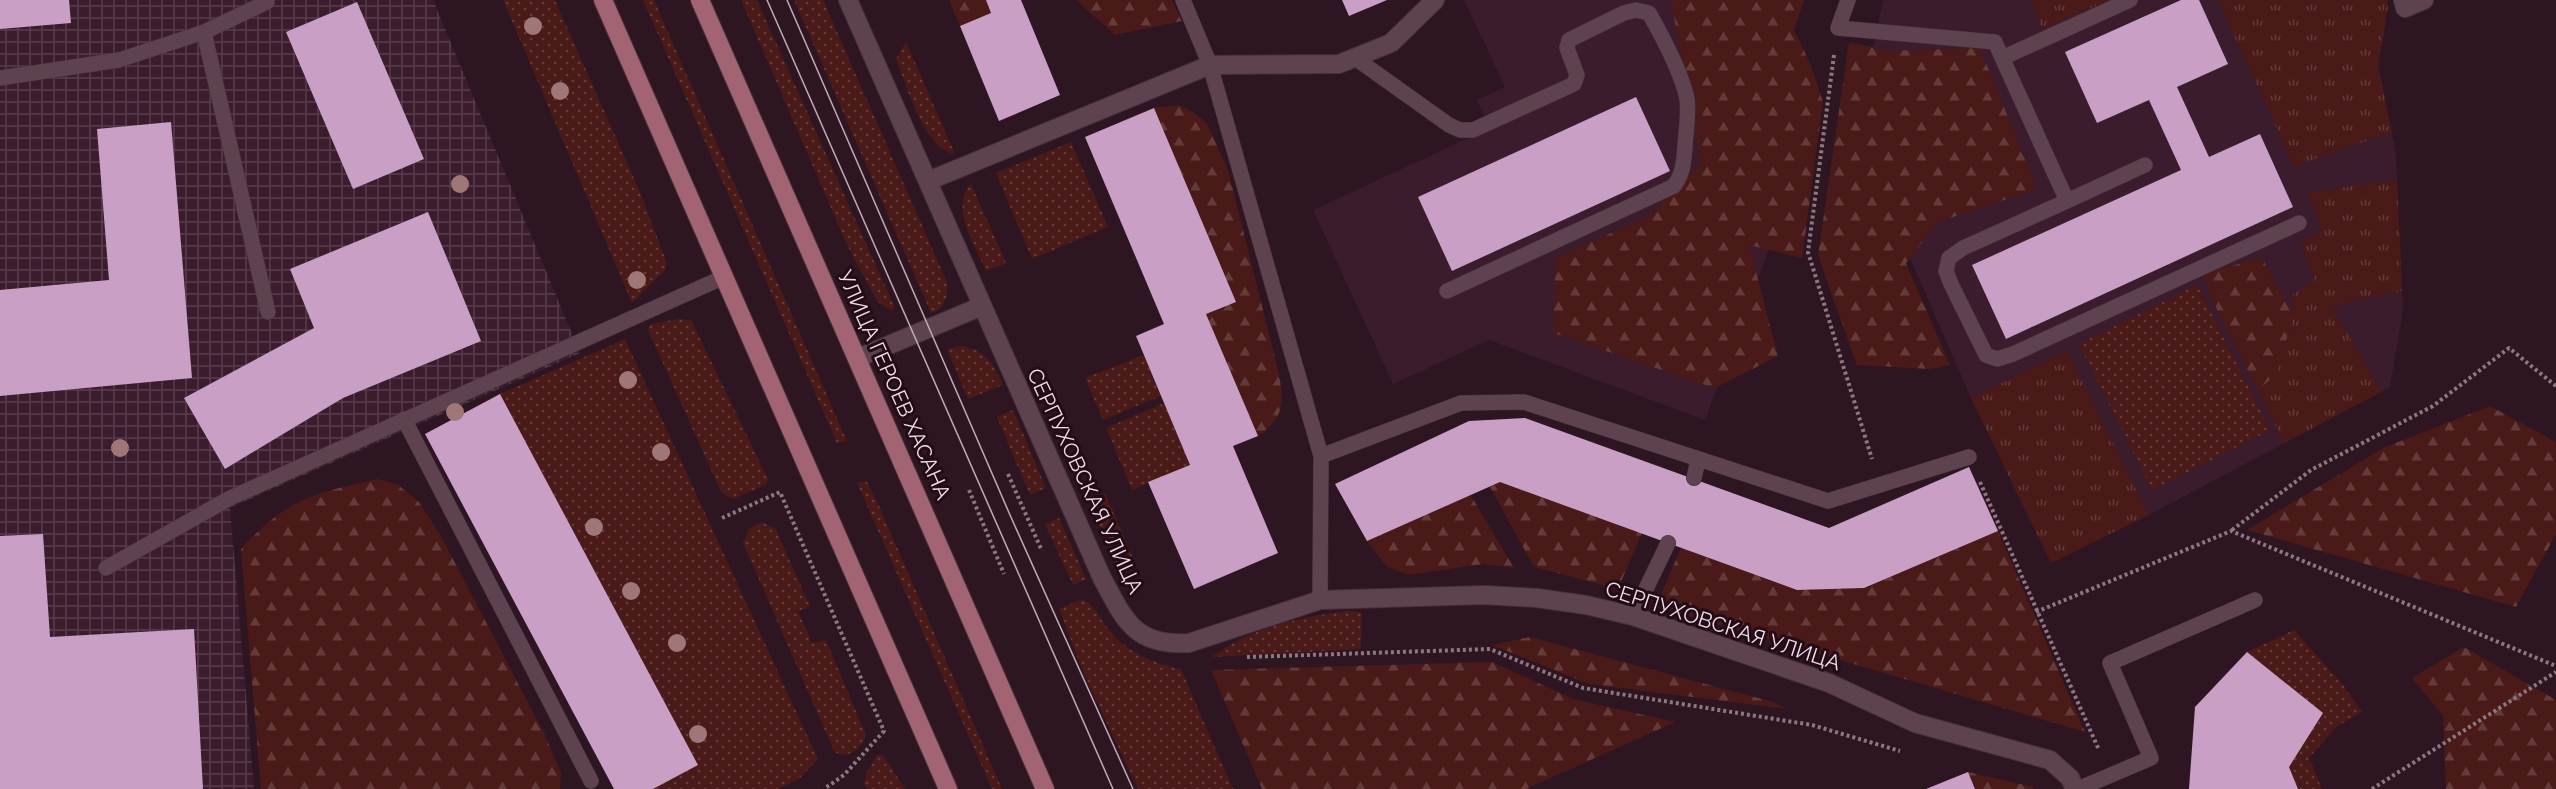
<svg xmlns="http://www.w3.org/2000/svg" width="2556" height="789" font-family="Raleway,sans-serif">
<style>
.built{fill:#3b1c2c}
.industrial{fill:url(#industrial-grid)}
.grass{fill:url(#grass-dots)}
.forest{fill:url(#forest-firs)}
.park{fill:url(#park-tufts)}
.building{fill:#ca9fc6}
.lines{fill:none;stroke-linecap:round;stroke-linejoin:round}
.lane-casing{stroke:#45323b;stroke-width:16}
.street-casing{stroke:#45323b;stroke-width:20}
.primary-casing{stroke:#45323b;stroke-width:20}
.path{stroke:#8d7882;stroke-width:4;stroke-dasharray:3 3;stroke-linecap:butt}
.lane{stroke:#5e4250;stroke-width:15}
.street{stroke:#5e4250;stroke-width:18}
.primary{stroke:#a26473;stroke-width:18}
.tram{stroke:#c0acb5;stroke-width:1.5}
.tree{fill:#a07779}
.labels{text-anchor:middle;stroke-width:6;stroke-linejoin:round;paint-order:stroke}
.street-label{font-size:21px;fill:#f0dee6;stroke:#230c18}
</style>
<defs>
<pattern id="industrial-grid" width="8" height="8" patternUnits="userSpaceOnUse" patternTransform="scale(1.5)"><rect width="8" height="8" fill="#3b1c2c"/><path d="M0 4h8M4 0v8" fill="none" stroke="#583d4b"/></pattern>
<pattern id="grass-dots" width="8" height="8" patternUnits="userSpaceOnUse" patternTransform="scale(1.5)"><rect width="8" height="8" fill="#491a17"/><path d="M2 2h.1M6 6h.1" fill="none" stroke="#643b39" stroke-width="1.8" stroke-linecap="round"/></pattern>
<pattern id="forest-firs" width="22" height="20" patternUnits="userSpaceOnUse" patternTransform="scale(1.5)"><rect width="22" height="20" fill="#491a17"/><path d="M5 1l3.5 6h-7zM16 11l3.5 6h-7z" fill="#643b39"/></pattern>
<pattern id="park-tufts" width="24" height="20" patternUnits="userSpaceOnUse" patternTransform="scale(1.5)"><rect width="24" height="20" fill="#491a17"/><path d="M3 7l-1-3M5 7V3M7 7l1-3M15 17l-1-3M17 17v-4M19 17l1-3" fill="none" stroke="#643b39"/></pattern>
</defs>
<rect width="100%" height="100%" fill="#2e1522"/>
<path class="built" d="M1464,0H1762L1817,121L1705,420L1489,340L1393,384L1313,210L1490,128L1477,100L1505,87Z
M1883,0H2387L2388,7L2378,65L2396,155L2403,310L2390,387L2149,515L2051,563L1971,398L1856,134Z"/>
<path class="industrial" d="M0,0H433L580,353L230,508L254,789H0Z"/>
<path class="grass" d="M503,0H555L640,192L667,263L665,270L632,303Z
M643,0H654L847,441L837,443Z
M741,0H757L895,308L891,311L877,301L847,245Z
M794,0H823L947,282C948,295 946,309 931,313Z
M906,42L955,154C924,149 907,86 896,59Z
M1071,142L1108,227L1032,259L996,173Z
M971,184L1006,263L986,271C976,247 949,207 971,184Z
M2197,285L2270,430L2152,490L2079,344Z
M679,319L691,320L768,479L766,485L735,498H730L721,492L648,330L650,324Z
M625,339L818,759L799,779L778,789H653L698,765L500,394Z
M958,346C983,347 994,364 1003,385L968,399L947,349Z
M1144,355L1161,396L1103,420L1085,378Z
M1164,403L1190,465L1132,490L1106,428Z
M1013,410L1046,488L1030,495L997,417Z
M866,480L879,506L1002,789H992L857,483Z
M1105,493L1133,558L1117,565L1094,512Z
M1059,518L1086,579L1073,585L1045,524Z
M761,522L775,528L810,606L798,611L812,643L826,640L866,735C862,749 846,761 834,751L743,543L749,529Z
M1082,599C1094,604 1098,616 1106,626C1126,653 1151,662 1181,669L1233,789H1138L1084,674L1059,609Z
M1348,611L1362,613L1361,649L1212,657C1252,627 1300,617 1348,611Z
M2294,630L2343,685L2362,712L2336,727L2309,758L2322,789H2298L2289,767L2321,712L2247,652Z
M877,755H883L905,789H867L864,785L866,774Z"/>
<path class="forest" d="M949,0H986L991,13L960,26Z
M1076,0H1172L1182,21L1115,35Z
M1671,0H1804L1794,30L1810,63L1823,102L1802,258L1749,245L1778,356L1715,388L1553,333L1556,258L1649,216L1701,163Z
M1849,42L1888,51L1980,48L2037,189L1938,222L1906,263L1950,365L1931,369L1857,365L1818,255Z
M1179,105L1193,112L1207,123L1228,170L1278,370C1284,401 1286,417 1258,436L1206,314L1235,301L1154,108Z
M2262,258L2293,316L2277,375L2258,390L2209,294L2204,273Z
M2490,406L2556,442V534L2516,607L2247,530L2383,448Z
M377,479L397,484L419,502L441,536L545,735L561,773L560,789H261L241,549C288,498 312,494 377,479Z
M1500,482L1642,533L1618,589L1534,567L1490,487Z
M1470,494L1514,568L1483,564L1408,575L1387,567L1367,541Z
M1998,531L2085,732L1656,606L1681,548L1797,590L1864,588Z
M1530,637L1773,702L1787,709L1589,684L1492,645Z
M2464,647L2556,700V789H2446L2443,716L2412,678Z
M1492,662L1573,699L1675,722L1526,789H1262L1211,670Z
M1968,772L2033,787L2034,789H1975Z"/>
<path class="park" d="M2031,0H2110L2042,28Z
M2218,0H2387L2388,7L2378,65L2392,132L2294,166Z
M2397,179L2402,291L2332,306L2381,392L2284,443L2258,390L2277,374L2293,316L2290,297L2315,279L2301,242L2323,229L2307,193Z
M2067,351L2149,515L2051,563L1971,398Z"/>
<path class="building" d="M0,0H69L71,23L0,29Z
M986,0H1021L1060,95L999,121L960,26L991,13Z
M1342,0H1387L1349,16Z
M2181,0H2199L2228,64L2177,87L2209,157L2260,134L2293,207L2006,339L1972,265L2181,170L2149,100L2097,123L2065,52Z
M357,2L424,159L353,189L286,32Z
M1636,97L1670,171L1452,271L1418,197Z
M1154,108L1236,302L1206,314L1258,436L1233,446L1278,553L1194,589L1148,482L1190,465L1136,336L1164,324L1085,137Z
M171,122L192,378L0,396V290L109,280L97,129Z
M428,212L481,341L343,398L225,469L184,398L314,328L290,269Z
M500,394L698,765L653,789H614L425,434Z
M1525,418L1829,528L1969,467L1998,531L1864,588L1797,590L1500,482L1367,541L1335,484L1469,421Z
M43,534L50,637L194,629L203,789H0V536Z
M2247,652L2323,713L2289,767L2298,789H2189L2195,707Z
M1968,772L1975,789H1926Z"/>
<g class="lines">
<defs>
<path id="lane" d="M1183,0L1210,65L1321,456
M1848,0L1838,28L1995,42L2067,201L1963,248L1949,258L1946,271L1951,284L1986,355L1997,359L2013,354L2299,223
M204,32L268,312
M1355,58L1449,125L1460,130H1473L1574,84L1577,75L1567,48L1569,40L1624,13L1636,10L1649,13C1662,36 1682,73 1687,99C1689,114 1686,131 1685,146C1684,161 1683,174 1674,186L1447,291
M2002,58L2130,0
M0,78L119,60L204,32L267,2
M2067,201L2145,165
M404,419L591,781
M1694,478L1698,460
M106,568L230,498L724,277
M1320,600L1321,456L1461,403L1524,402L1828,501L1969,457
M1633,616L1668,543
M2078,789L2151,758L2110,663L2255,600"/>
<path id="street" d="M848,0L1102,578C1125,621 1135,646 1189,643L1320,600L1484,595L1537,598L1586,605L1633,616L1829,683L1915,723L2050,760L2070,778L2075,789
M2403,0L2405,8L2424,0
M928,181L1210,65L1339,64L1391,43L1435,0
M858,358L982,306"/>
<path id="primary" d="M603,0L948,789
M700,0L1045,789"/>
</defs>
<use href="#lane" class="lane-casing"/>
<use href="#street" class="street-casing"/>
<use href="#primary" class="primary-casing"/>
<path class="path" d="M1834,55L1808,252L1872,459
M1008,474L1042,551
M1980,482L2099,750
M969,490L1004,574
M722,518L780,492L884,731L844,775L824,789
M2232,530L2311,470L2433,406L2509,348L2556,386
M2036,612L2231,531L2556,666
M1247,657L1490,649L1583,688L1812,725L1900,751
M2372,789L2556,672"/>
<use href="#lane" class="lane"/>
<use href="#street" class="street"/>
<use href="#primary" class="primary"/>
<path class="tram" d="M767,0L1113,789
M787,0L1010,515L1133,789"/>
</g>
<g class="tree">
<circle cx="533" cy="26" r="9"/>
<circle cx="560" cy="91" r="9"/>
<circle cx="460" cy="184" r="9"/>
<circle cx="637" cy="280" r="9"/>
<circle cx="628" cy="380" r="9"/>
<circle cx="455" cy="412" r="9"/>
<circle cx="120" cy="448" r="9"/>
<circle cx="661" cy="452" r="9"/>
<circle cx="594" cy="527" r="9"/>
<circle cx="631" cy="591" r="9"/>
<circle cx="677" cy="643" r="9"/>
<circle cx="698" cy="734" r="9"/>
</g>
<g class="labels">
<g class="street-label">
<text transform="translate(894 385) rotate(66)" y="7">УЛИЦА ГЕРОЕВ ХАСАНА</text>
<text transform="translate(1085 481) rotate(65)" y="7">СЕРПУХОВСКАЯ УЛИЦА</text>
<text transform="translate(1723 626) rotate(18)" y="7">СЕРПУХОВСКАЯ УЛИЦА</text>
</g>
</g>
</svg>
